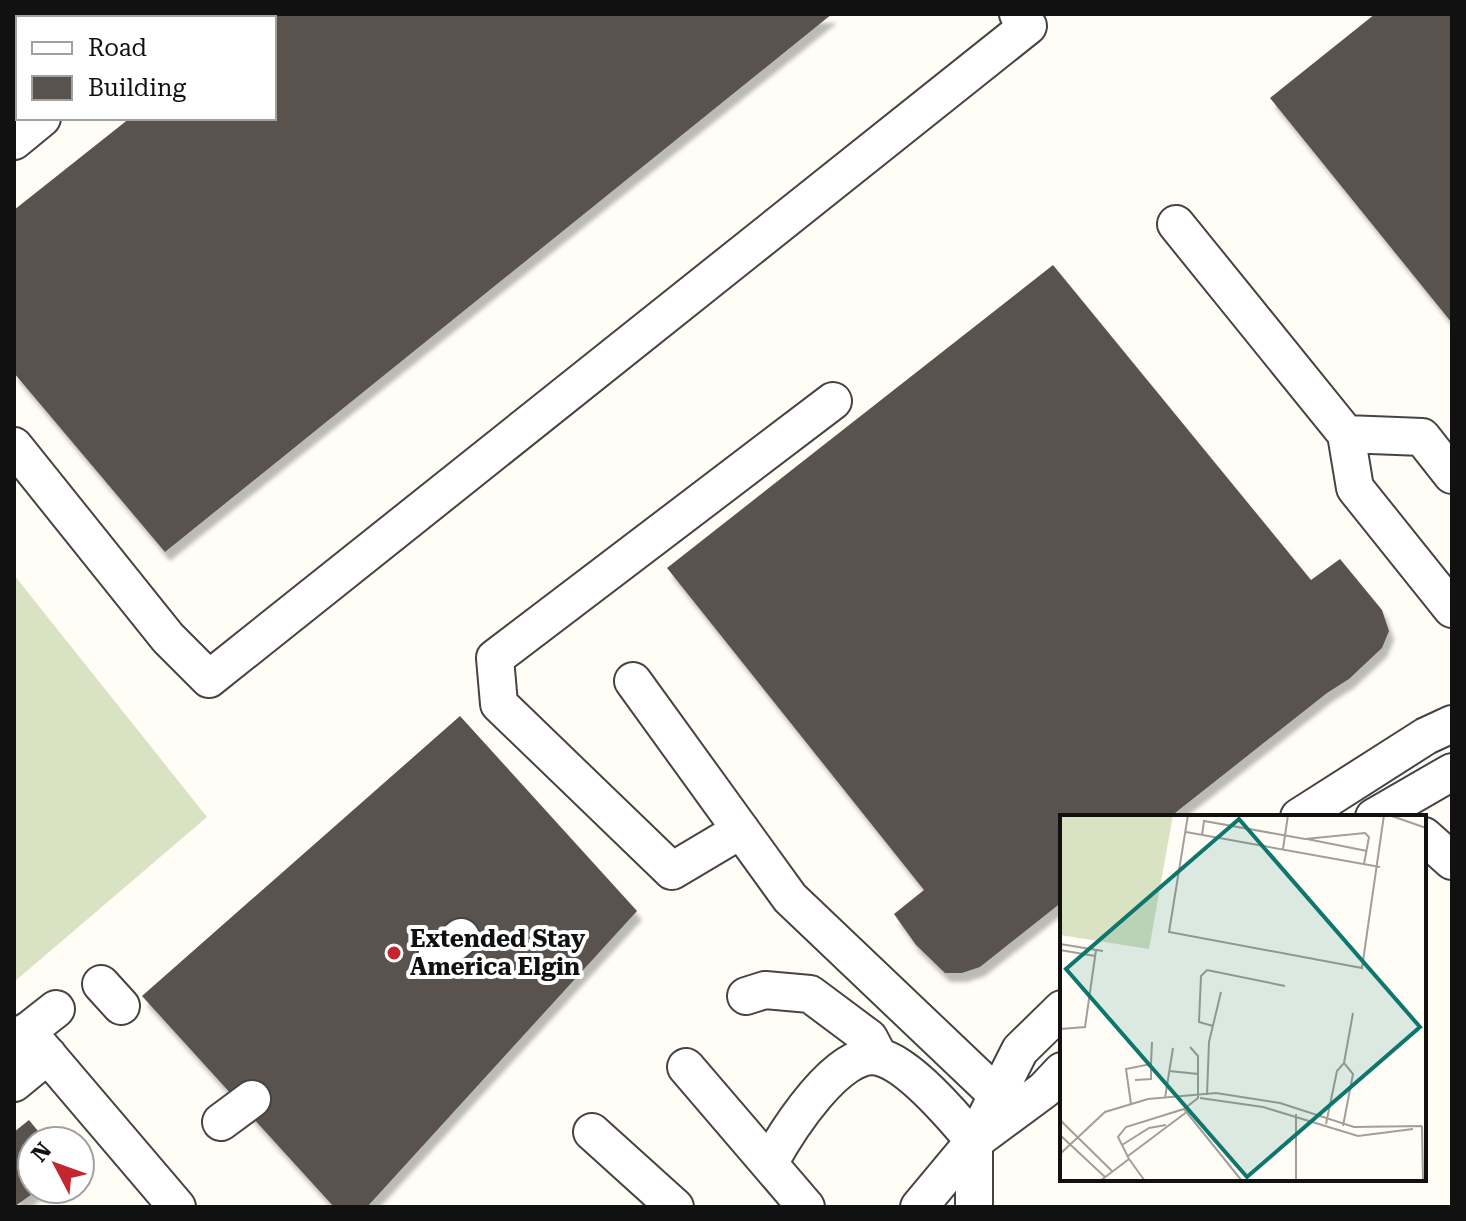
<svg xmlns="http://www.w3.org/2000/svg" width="1466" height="1221" font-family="'Roboto Serif',serif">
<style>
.cemetery{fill:#d9e3c4}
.building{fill:#5a524d;filter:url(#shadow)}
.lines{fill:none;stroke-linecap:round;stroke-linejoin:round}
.minor-casing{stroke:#444;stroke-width:40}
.minor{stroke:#fff;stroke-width:36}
.poi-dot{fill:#c4262e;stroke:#fff;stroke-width:3}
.labels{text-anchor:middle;stroke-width:8;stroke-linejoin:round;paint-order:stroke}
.poi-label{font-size:24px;font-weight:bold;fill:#111;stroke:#fff;text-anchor:start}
.inset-road{fill:none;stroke:#a09f9a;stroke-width:2}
.view{fill:#0f766e;fill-opacity:0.15;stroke:#0f766e;stroke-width:4}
.inset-edge{fill:none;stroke:#111;stroke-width:4}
</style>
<defs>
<filter id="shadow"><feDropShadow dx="5" dy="9" stdDeviation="2" flood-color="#0004"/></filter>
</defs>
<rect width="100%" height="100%" fill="#fffdf5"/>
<path class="cemetery" d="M14,575L207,817L14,982Z"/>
<path class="building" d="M261,14H832L165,552L14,373V210L130,118H274V18H256Z
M1375,14H1452V323L1270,98Z
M1053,265L1311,580L1340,559L1382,610L1389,631L1382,648L1349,679L1327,693L1170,817H1062V902L980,967L962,973H945L916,945L894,914L924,890L667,568Z
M460,716L637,911L367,1207H334L142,996Z
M29,1120L46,1141H32V1189H39L14,1207V1132Z"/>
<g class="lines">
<defs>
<path id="minor" d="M49,18L54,14
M167,18L172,14
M14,47L18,43
M14,141L42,118
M1176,224L1346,434L1422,437L1452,475
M1346,434L1355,488L1452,609
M14,446L168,638L209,679L1028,26L1018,14
M633,681L790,898L997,1095
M1299,817L1426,736L1452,724
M1374,817L1452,772
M741,830L672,871L499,704L495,658L833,401
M1424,836L1452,861
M436,957L461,937
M101,984L121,1006
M746,996L765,990L810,994L869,1038L879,1057
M27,1031L177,1207
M14,1042L56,1009
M686,1067L806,1207
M14,1083L48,1055
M221,1122L252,1099
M592,1132L675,1207
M979,1138L1044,1090L1062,1071
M770,1162C786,1133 839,1047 879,1057C909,1064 954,1117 974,1141V1207
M919,1207L974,1141L1020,1050L1062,1009"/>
</defs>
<use href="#minor" class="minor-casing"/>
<use href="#minor" class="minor"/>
</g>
<circle class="poi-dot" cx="394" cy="953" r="8"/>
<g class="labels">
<g class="poi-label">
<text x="410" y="947">Extended Stay<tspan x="410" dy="28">America Elgin</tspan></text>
</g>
</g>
<g transform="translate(1060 815)">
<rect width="366" height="366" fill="#fffdf5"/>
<path d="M0,0H113L89,134L0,120Z" fill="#d9e3c4"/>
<path class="inset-road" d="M128,0L109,117L302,153L324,0M329,0L366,13M126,17L320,52M142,20L144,6L245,24L305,18L309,22L304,49M247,24L307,36M223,34L228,0M0,129L43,136M0,135L35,141M153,211L139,207L141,161L147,155L225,171M0,214L25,212L36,135M130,232L138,241V259M109,256L138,259V283L124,294M75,265L91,264V249M147,280L149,227L161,177M105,283L113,233M140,283L203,292L298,321L353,314M71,289L66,254L91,249L92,227M0,305L53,357M266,309L277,256L284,248M283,311L293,259L284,248L293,198M362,311L363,366M0,320L45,362M62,330L89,313L106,310M0,339L45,297L88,284L156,278L220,288L294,312L362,311M68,341L128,296M69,344L85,366M40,366L69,344L58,322L66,312L124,294L182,366M236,366V299"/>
<path class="view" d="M179,4L360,212L187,362L6,154Z"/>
<rect width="366" height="366" class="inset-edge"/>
</g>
<rect width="1466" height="1221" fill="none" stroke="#111111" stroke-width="32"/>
<rect x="16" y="16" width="260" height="104" fill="#ffffff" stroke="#a0a0a0" stroke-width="2"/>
<rect x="32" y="42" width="40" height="12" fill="#ffffff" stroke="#a0a0a0" stroke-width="2"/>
<text x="88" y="56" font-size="24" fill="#111111">Road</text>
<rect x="32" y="76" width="40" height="24" fill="#5a524d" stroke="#a0a0a0" stroke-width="2"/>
<text x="88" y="96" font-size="24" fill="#111111">Building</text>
<g transform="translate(56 1165) rotate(311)"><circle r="38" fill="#ffffff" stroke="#a0a0a0" stroke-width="2"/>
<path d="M0-6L14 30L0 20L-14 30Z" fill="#c4262e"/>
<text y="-12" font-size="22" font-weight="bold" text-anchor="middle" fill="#111111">N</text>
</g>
</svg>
